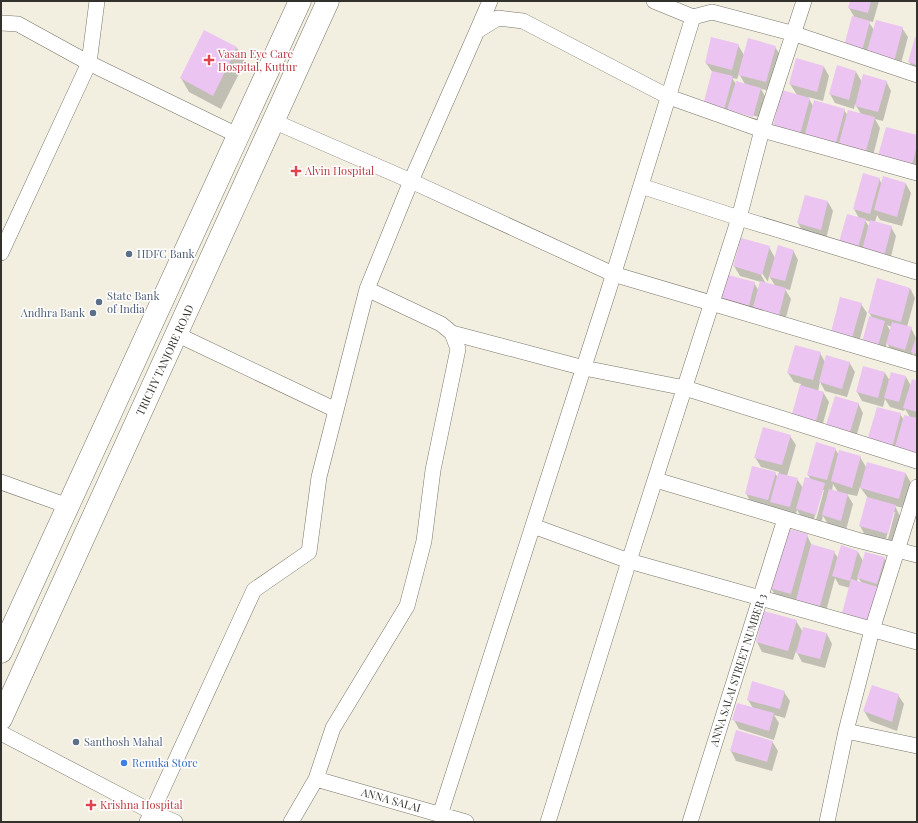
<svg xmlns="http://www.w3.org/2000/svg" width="918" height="823" font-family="'Playfair Display',serif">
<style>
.shadow{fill:#0003;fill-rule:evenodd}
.building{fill:#ecc4f1}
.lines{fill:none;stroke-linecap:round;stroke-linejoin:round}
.minor-casing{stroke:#787569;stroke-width:16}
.trunk-casing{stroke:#787569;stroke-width:23}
.minor{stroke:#fff;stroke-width:15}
.trunk{stroke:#fff;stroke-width:22}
.health-dot{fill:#e0444e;stroke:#fff;stroke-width:1.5}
.service-dot{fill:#5c6f8a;stroke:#fff;stroke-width:1.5}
.shop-dot{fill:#3f7fe0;stroke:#fff;stroke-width:1.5}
.labels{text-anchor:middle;stroke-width:3;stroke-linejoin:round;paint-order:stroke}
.health-label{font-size:11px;fill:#be3a42;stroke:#fff;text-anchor:start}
.service-label{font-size:11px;fill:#4e5e75;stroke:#fff;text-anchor:start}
.street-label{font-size:11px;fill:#32312c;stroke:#fff}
.shop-label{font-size:11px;fill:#366cbe;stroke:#fff;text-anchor:start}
</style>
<rect width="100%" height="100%" fill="#f2efe1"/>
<path class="shadow" d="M851,1H879L873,22L868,21L874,30L902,28L908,37L899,71L851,55L855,18L849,8Z
M917,38V72L909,62Z
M738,45L744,55L775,47L781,56L771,91L761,89L766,98L759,126L710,114L713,73L706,63ZM739,74L745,84H736L732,78L737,79ZM735,111L759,117L758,119L735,113Z
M237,48L245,62L221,109L189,92L181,78Z
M824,67L829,76L823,101L808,97L813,106L844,110L848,116L861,114L855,104L854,109L835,103L830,94L856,72L862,82L886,81L891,91L883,121L875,119L880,128L872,160L779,136L797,95L790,84Z
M917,136V174L885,165Z
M879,179L882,184H906L911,193L902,226L880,220L877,215L875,222L891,227L896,236L889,265L845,252L859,218L854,209ZM865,220L871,222L869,227Z
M806,196L828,202L833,211L826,239L803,232L798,223Z
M769,247L775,258L793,250L798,260L790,290L785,289L791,299L783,328L728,307L722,298L754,283L759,291L761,282L740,276L734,266ZM760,270L768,282L769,276L776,287L766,284L759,271Z
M910,288L915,298L907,327L911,328L916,338L917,336V360L913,352L911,359L893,354L887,343L883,355L869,351L872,318L869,312ZM887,325L892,327L891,332Z
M861,304L867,313L858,346L837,341Z
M820,353L825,362H849L855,372L847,397L825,391L820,382L818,391L823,392L829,402L821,430L793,414L801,384L794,382L788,373Z
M885,373L890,381L892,373L906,377L911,386L917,382V461L874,450L900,414L904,420L910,417L905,409L904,411L890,407L885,399L883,407L862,401L857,392Z
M858,403L863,413L855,441L833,435Z
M790,436L796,445L787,476L797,479L803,488L811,480L808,475L835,449L839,455L860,457L866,467L906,474L911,483L904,508L895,506L900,516L893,543L865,535L860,526L868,498L860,487L857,496L847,494L853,504L846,530L828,524L823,516L821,524L802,518L797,510L795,516L777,511L774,507L773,509L751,503L746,493L775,473L778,478L779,472L761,467L755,457ZM833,484L838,492L832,491ZM822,490H824L816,520L814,519ZM893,512H895L888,539H886Z
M807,535L812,546L834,552L838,558L858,552L863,561L884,558L890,567L880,592L848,623L843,613L850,588L839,585L835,578L825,615L802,609L797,600L796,603L776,597L771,588ZM858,578L862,583L857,582Z
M796,621L803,632L827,634L832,644L825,668L802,662L796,651L793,660L762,652L757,642Z
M784,692L790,701L785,718L774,715L779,723L774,740L739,729L734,720L753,708L748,700Z
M898,695L904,704L897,731L870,721L864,711Z
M772,741L778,751L772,771L736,761L731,751Z"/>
<path class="building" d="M850,1H871L868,13L848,8Z
M852,16L870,21L862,51L844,46Z
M876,20L903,27L894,62L866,54Z
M204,30L237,47L213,96L180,78Z
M711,37L739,44L732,70L705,63Z
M915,37H917V65L908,62Z
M748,38L776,46L766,82L738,75Z
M796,58L824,66L817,92L789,84Z
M837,65L856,71L849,100L829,94Z
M712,71L733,76L724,110L703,105Z
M863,74L887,81L878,112L855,106Z
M736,81L761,88L753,117L727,110Z
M782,90L810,98L800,134L773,126Z
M814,100L845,109L836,143L805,134Z
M848,110L875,117L866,151L839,143Z
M886,127L917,135V145L912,165L878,156Z
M863,173L880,178L870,214L853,209Z
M883,176L906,183L897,217L874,210Z
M805,195L828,201L821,230L797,223Z
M847,214L866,219L858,248L839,242Z
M870,220L892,226L884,256L862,250Z
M741,238L770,246L762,275L733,266Z
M778,245L794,250L785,281L769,277Z
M728,275L755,282L749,306L721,298Z
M877,278L910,288L901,322L868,313Z
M760,281L786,288L778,319L752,311Z
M840,297L862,303L852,338L831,332Z
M869,316L885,321L878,346L862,342Z
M892,322L912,327L905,350L886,344Z
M917,334V354L911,352Z
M795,345L821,352L813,380L787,373Z
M826,355L850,362L842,389L819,382Z
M863,366L885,372L878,398L856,392Z
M891,372L906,376L899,402L884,398Z
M912,379L917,381V412L903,408Z
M800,385L824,392L816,421L792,414Z
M835,396L859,403L850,432L826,425Z
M877,407L901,413L892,448L867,441Z
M904,415L917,418V454L895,447Z
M763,427L791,435L782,465L754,458Z
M816,442L836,448L827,480L807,475Z
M839,450L861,456L852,488L831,481Z
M867,462L906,473L899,499L860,488Z
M752,466L776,472L768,500L745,494Z
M778,473L798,478L790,507L770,502Z
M805,477L825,483L816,515L796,509Z
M829,489L848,494L841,521L822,515Z
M867,497L896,505L888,534L859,526Z
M786,528L808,534L791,594L769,588Z
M811,544L835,551L820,606L796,600Z
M841,545L858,551L850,581L832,576Z
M865,552L885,557L877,584L857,578Z
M851,579L878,587L869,621L842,613Z
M764,611L797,620L788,651L756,642Z
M803,627L827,633L820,659L796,653Z
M752,681L785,691L780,709L747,700Z
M872,685L899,694L892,722L863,711Z
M737,703L774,713L769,731L732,720Z
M736,730L773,741L767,762L730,751Z"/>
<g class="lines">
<defs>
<path id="minor" d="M654,1L693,17
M1,23L18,24L89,63L237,135
M477,31L490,1
M273,121L411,181L613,274L917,364
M641,186L739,218L917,272
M1,253L89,63L97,1
M367,289L411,181L477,31L498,18L523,21L669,97L762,130L917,173
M452,333L584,368L685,388L917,461
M176,334L336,410
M656,480L857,540L917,555
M1,482L68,506
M533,526L629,561L917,642
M846,731L917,746
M1,733L152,812L254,590L309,552L319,477L367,289L441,324L452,333L458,349L433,470L424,541L407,606L333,728L316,779L291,822
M316,779L466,822
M440,815L608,292L693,17L712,12L795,34L917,75
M147,822L152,812L175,822
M548,822L629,561L739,218L762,130L804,1
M690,822L785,519
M827,822L846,731L872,630L917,487"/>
<path id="trunk" d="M1,652L300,1
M1,719L328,1"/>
</defs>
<use href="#minor" class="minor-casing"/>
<use href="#trunk" class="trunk-casing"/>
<use href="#minor" class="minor"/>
<use href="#trunk" class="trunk"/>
</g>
<g class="health-dot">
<path d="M207 54h4v4h4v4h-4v4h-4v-4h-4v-4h4z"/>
<path d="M294 165h4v4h4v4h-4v4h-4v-4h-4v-4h4z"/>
<path d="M89 799h4v4h4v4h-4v4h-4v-4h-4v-4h4z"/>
</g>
<g class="service-dot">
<circle cx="129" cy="254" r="4"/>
<circle cx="99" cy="302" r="4"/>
<circle cx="93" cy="313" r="4"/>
<circle cx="76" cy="742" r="4"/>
</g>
<circle class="shop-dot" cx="124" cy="763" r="4"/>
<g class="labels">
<g class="health-label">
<text x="218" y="58">Vasan Eye Care<tspan x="218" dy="13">Hospital, Kuttur</tspan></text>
<text x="305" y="175">Alvin Hospital</text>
<text x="100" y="809">Krishna Hospital</text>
</g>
<g class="service-label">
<text x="137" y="258">HDFC Bank</text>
<text x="107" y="300">State Bank<tspan x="107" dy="13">of India</tspan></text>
<text x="85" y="317" text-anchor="end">Andhra Bank</text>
<text x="84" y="746">Santhosh Mahal</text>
</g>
<g class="street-label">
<text transform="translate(165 360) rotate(-65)" y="4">TRICHY TANJORE ROAD</text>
<text transform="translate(738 670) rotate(-72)" y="4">ANNA SALAI STREET NUMBER 3</text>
<text transform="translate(391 800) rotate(16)" y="4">ANNA SALAI</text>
</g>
<g class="shop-label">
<text x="132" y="767">Renuka Store</text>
</g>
</g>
<rect width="918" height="823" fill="none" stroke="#32312c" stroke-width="4"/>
</svg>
